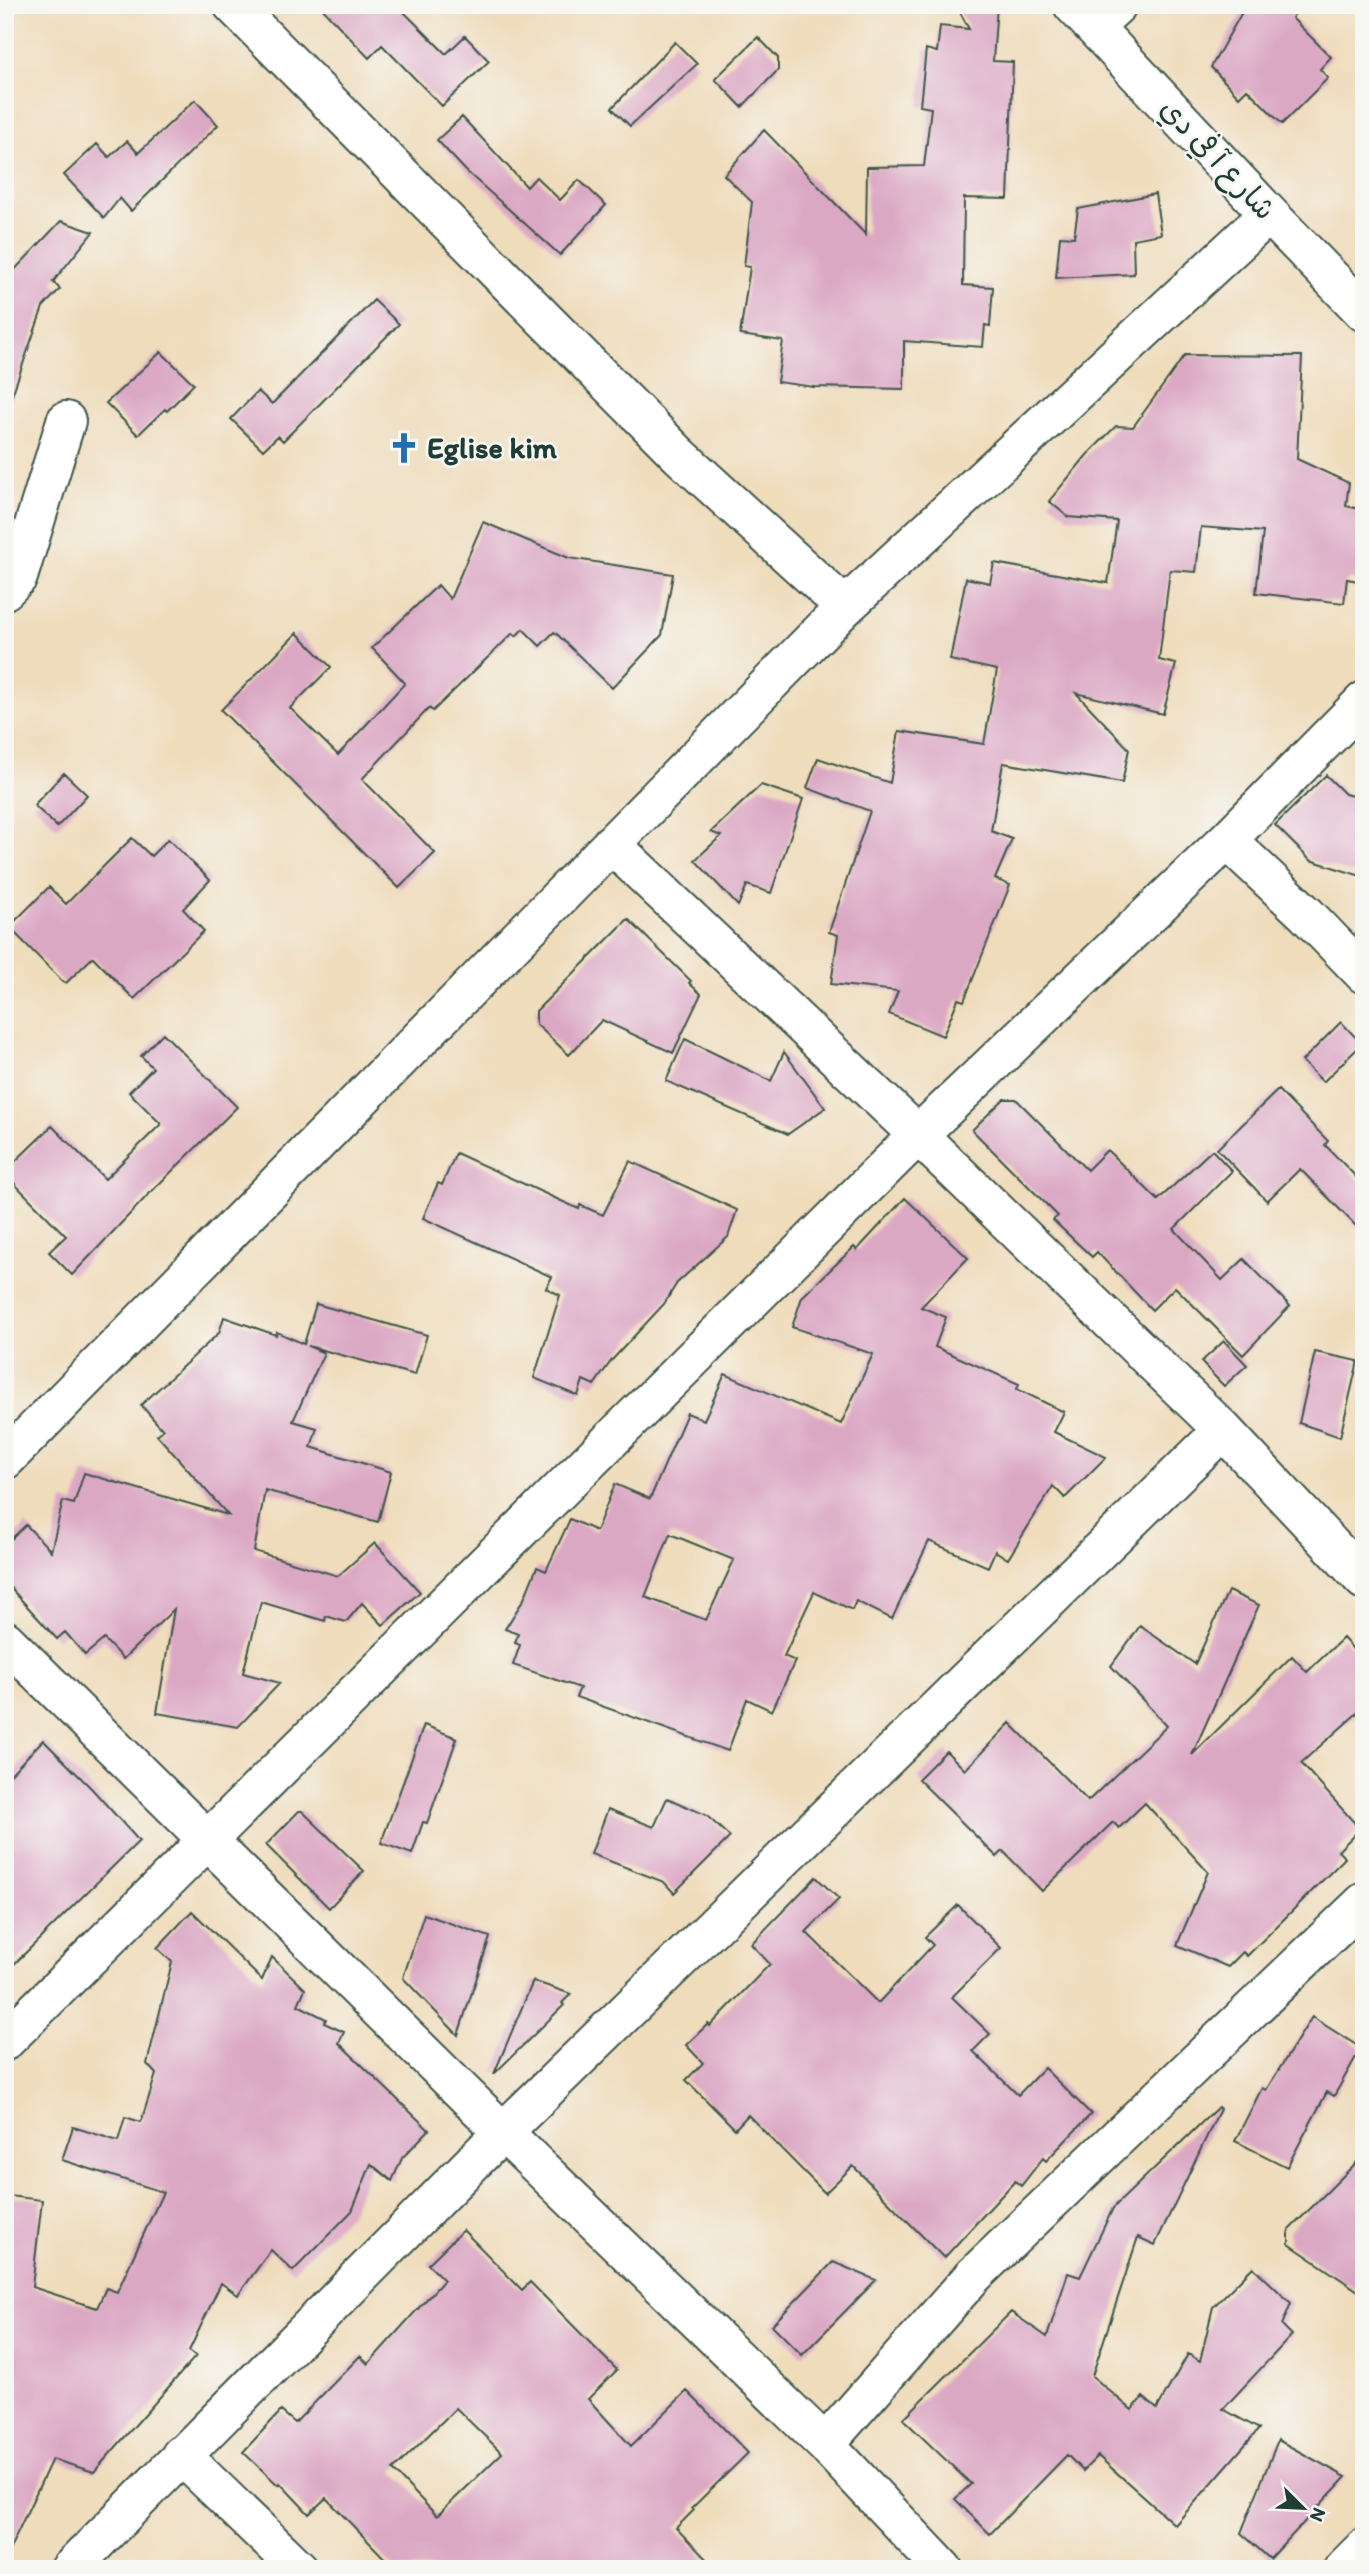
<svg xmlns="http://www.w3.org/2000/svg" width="1369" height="2574" font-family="Itim,'Playpen Sans Arabic',sans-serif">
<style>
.building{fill:#dba8c4;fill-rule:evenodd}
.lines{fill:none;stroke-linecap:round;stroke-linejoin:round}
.minor-casing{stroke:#3e5548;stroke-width:42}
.minor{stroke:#fff;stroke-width:38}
.labels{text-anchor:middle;stroke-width:5;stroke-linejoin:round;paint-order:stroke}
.street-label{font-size:30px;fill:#1f3d34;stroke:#f6f6f2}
.poi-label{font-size:30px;font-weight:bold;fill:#1f3d34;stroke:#f6f6f2;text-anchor:start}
</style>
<rect width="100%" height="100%" fill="#f6f6f2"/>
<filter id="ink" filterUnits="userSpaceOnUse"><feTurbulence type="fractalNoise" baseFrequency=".0143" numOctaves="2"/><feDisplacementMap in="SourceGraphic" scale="14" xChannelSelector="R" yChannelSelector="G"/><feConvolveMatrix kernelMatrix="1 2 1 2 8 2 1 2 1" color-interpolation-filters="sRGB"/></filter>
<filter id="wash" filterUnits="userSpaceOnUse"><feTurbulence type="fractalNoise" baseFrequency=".00686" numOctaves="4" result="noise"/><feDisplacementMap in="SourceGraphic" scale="28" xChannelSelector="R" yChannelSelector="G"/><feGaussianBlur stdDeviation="1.57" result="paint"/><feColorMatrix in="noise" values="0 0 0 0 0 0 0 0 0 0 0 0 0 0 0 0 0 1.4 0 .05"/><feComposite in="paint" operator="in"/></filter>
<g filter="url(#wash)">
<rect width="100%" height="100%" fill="#efdcbb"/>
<g id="blocks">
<path class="building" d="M319,5H397L446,54L465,36L489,61L442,106L382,45L369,58Z
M956,5H997L993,61L1013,62L1008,199L964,198L963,285L993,287L990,326L985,325L983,347L904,341V389L814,387L777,382L783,341L740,335L750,267L744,266L752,202L724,175L764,130L866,235L867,167L924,166L931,108L920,106L926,49L937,52L940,26L969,29Z
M1246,5H1300L1292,18L1331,57L1320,69L1328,78L1282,124L1247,89L1239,97L1211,67Z
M758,37L778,58V70L742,107L715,79Z
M675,42L697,64L630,126L612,108Z
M195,100L218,125L131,211L120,198L104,218L64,175L97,144L109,157L127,141L138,153Z
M462,117L527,187L536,177L560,200L579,180L606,205L560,255L466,171L437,140Z
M1155,194L1161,234L1133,239L1134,274L1056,278L1060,236L1074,237L1078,209Z
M61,221L93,232L53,282L60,289L43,307L10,401H5V280Z
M374,300L399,324L283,441L278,436L263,450L231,419L258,391L272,404Z
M161,352L194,384L167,411L165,409L138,435L106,403Z
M1185,355L1302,356L1297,459L1349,483L1346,506L1364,510V582L1347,579L1344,603L1256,593L1263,532L1201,527L1196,572L1170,570L1159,660L1176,664L1163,714L1076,693L1129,749L1122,783L1003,763L991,831L1012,839L995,879L1010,885L964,1001L958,999L943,1036L889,1014L898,991L831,984L838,935L829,932L870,811L807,788L818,758L890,783L899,731L984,744L997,670L950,660L966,578L990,583L994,563L1108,583L1117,521L1068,517L1049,501L1087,455L1116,426L1133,427Z
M483,522L569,558L673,574L662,635L612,688L558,635L554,632L540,646L523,629L516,636L513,633L433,711L429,708L362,779L435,853L399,888L221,710L297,633L331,667L290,708L338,755L405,683L372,648L438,585L450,599Z
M64,773L87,795L57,827L34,805Z
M1326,775L1345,794L1364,799V877L1310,860L1275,825Z
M761,785L803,799L771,893L747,885L738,906L695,860L721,836L711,832Z
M132,838L151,856L168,839L210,880L183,909L204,931L134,999L93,957L66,983L63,982L9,927L49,887L66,904Z
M628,919L691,981L689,983L701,994L673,1053L602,1020L569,1055L536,1024V1011Z
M1341,1022L1362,1044L1323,1082L1302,1061Z
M163,1033L237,1107L147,1196L72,1275L49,1252L66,1236L5,1174V1171L52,1126L105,1179L161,1124L129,1092L153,1068L141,1056Z
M685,1039L771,1081L784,1052L825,1108L788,1134L666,1081Z
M1278,1090L1328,1141L1325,1145L1364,1185V1234L1300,1169L1267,1201L1217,1149Z
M1004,1099H1016L1087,1170L1107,1150L1158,1200L1212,1150L1232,1171L1174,1229L1222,1280L1244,1259L1290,1306L1243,1355L1175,1287L1152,1310L1097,1252L1092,1257L1053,1220L1058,1216L972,1130Z
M456,1153L579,1209L580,1205L603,1215L630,1161L737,1210L728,1237L677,1283L664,1304L612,1360L594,1385L583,1380L578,1396L534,1378L560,1295L546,1288L552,1277L423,1218L438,1183L442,1185Z
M905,1198L968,1258L921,1307L946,1317L935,1347L1019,1384L1017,1389L1064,1412L1054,1432L1106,1457L1065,1498L1053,1486L1008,1559L995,1551L988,1567L929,1541L892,1619L856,1601L852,1610L814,1592L784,1656L795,1661L772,1711L747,1699L728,1751L576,1697L580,1688L513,1665L520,1645L515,1643L518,1634L505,1629L524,1599L537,1567L546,1571L570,1519L596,1531L615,1484L650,1499L687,1413L704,1420L725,1374L841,1424L873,1354L792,1327L802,1297L854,1247L857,1250ZM670,1534L734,1560L706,1620L645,1597Z
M316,1304L427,1335L415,1375L308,1346L324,1353L293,1421L317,1428L311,1447L391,1472L378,1522L265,1490L254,1551L338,1576L375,1543L420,1592L383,1625L362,1603L346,1622L326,1616L325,1621L261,1602L243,1673L280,1683L238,1727L157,1713L174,1609L123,1659L104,1639L85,1655L65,1632L57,1639L5,1582V1545L26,1525L51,1551L63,1501L74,1504L84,1473L228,1515L157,1435L163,1430L141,1405L219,1333L224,1317L276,1335L277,1332L304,1344Z
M1224,1341L1247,1365L1224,1386L1201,1362Z
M1315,1352L1358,1361L1340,1437L1299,1423Z
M1228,1591L1259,1605L1192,1755L1292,1656L1307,1672L1343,1638L1364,1661V1707L1301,1763L1360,1829L1338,1851L1345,1858L1247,1956L1243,1952L1228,1967L1177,1945L1208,1872L1145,1803L1119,1828L1113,1822L1042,1891L1003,1851L997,1857L918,1779L946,1751L965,1770L1010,1723L1088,1801L1167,1726L1111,1666L1140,1626L1195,1664Z
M424,1725L457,1738L427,1823L423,1822L412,1854L381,1843Z
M43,1740L92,1789L139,1841L5,1973V1780Z
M667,1798L706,1815L730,1837L674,1893L664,1882L591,1854L608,1809L654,1827Z
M299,1811H302L364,1871L329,1908L266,1845Z
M816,1877L839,1899L806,1932L878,2003L933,1945L925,1937L958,1905L1001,1948L952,1997L990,2034L973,2051L1018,2095L1044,2068L1091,2114L1046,2161L1043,2158L1021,2186L1015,2181L944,2258L853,2166L825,2193L748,2115L735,2129L686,2080L703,2063L686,2045L708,2024L710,2026L770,1964L751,1944Z
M192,1911L262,1980L272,1957L305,1989L298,2005L326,2019L324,2023L344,2032L339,2043L429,2130L402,2158L392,2181L371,2164L352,2211L293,2271L271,2250L238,2295L221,2283L189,2351L196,2356L94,2472L52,2459L5,2559V2209L9,2210L10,2196L42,2200L32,2287L97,2308L106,2288L117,2292L163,2192L62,2160L73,2127L118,2141L125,2117L141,2122L156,2074L147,2064L172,1962L157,1948Z
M424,1914L490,1937L458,2035L403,1978Z
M533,1981L571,1994L562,2003L564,2005L494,2074Z
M1312,2017L1361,2048L1334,2096L1327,2092L1287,2167L1235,2141L1262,2088L1266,2090Z
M1218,2107L1220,2109L1155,2245L1138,2237L1092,2376L1132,2410L1143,2397L1157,2409L1188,2354L1200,2361L1213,2307L1253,2267L1291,2303L1282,2325L1292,2335L1223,2409L1259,2429L1175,2525L1098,2456L1083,2471L1067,2455L990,2534L955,2499L971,2484L903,2419L1011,2312L1047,2337L1068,2273L1080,2277L1113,2208Z
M1364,2155V2295L1289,2244V2230Z
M463,2230L522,2290L530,2282L617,2370L588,2399L631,2446L687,2391L748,2453L692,2508L694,2510L676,2528L716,2569H395L326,2498L309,2514L280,2483L278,2485L243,2452L281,2411L295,2423L360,2356L368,2364L444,2280L428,2264ZM456,2408L502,2453L437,2516L393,2470Z
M833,2262L876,2280L802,2355L772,2325Z
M1278,2440L1346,2477L1270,2559L1241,2533Z"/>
</g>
</g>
<g filter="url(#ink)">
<use href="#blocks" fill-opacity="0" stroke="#3e5548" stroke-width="2"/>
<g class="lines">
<defs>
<path id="minor" d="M233,5L679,455L845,607
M1073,5L1269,214L1364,312
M1094,26L1117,5
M5,590L18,577L66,421
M1227,840L1306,914L1364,974
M611,844L918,1135L1223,1430L1364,1580
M5,1460L845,607L1269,214
M5,1640L503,2132L825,2444L943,2569
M5,2041L918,1135L1227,840L1364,701
M825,2444L973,2276L1364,1902
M181,2455L299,2569
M70,2569L503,2132L1223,1430
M1343,2569L1364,2548"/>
</defs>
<use href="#minor" class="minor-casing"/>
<use href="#minor" class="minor"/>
</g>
</g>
<defs>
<symbol id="church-bare" viewBox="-9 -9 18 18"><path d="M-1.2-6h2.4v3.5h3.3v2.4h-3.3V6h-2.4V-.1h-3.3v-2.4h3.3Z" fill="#1f6fb2" stroke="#f6f6f2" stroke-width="2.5" paint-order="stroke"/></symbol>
</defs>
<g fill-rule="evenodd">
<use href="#church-bare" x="382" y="426" width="44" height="44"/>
</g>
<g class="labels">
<g class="street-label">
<text transform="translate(1218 159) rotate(47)" y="10">شارع آ في دي</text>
</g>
<g class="poi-label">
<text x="427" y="458">Eglise kim</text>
</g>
</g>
<rect width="1369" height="2574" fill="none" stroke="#f6f6f2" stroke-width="28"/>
<g transform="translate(1303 2508) rotate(114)" stroke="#f6f6f2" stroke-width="5" paint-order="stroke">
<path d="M0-5L12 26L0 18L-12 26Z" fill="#1f3d34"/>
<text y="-10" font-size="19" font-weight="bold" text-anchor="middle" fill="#1f3d34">N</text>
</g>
</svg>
